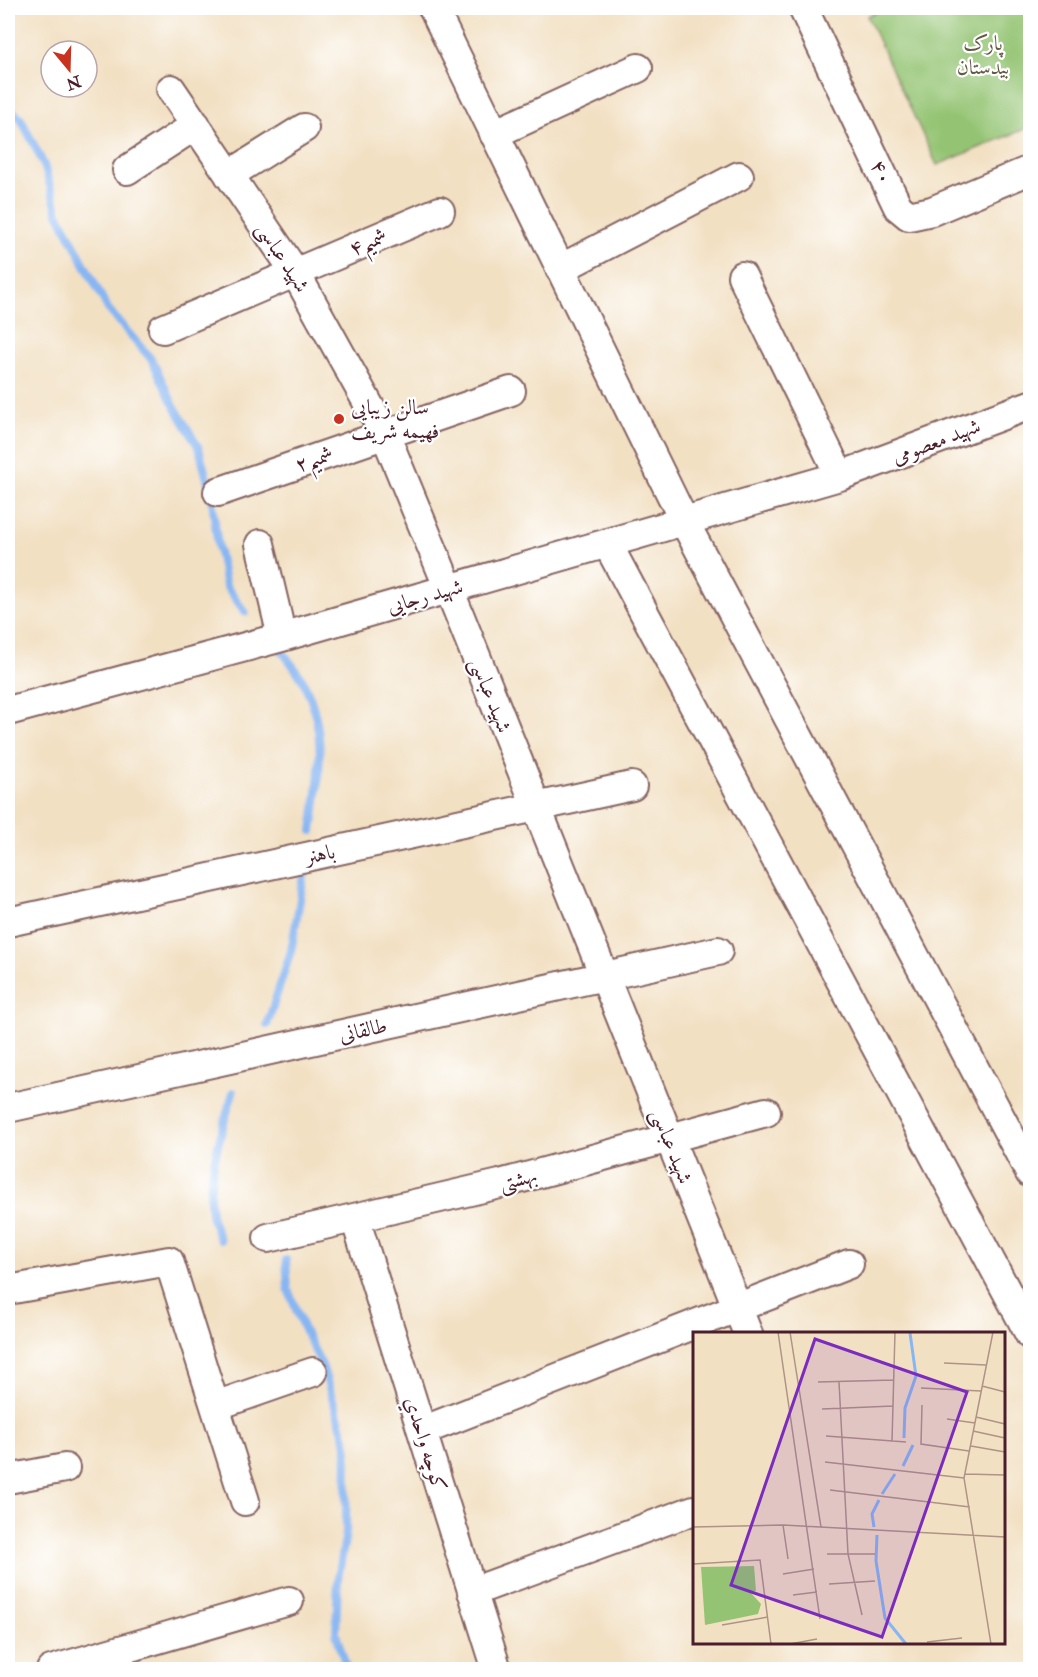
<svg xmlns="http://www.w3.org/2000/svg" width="1038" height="1677" font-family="'IM FELL Double Pica',Amiri,serif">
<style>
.green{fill:#94c473;stroke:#6f724f;stroke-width:1.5}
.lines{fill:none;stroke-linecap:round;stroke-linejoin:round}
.stream{stroke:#87b6f2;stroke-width:8}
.minor-casing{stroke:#856360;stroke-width:32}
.minor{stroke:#fff;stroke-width:28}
.poi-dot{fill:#c8321e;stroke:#fff;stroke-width:2}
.labels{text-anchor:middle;stroke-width:4.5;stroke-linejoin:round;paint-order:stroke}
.park-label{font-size:21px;fill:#645944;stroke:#fff}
.street-label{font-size:21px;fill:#4a1f2b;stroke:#fff}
.poi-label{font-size:21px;fill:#4a1f2b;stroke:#fff;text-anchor:start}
.inset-river{fill:none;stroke:#87b6f2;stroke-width:3}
.inset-road{fill:none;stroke:#af9386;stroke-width:1.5}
.view{fill:#7b2cbf;fill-opacity:0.15;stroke:#7b2cbf;stroke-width:3}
.inset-edge{fill:none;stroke:#4a1f2b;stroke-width:3}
</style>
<rect width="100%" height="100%" fill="#fff"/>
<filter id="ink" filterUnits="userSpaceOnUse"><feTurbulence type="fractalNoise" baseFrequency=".0167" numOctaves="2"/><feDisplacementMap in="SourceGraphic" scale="12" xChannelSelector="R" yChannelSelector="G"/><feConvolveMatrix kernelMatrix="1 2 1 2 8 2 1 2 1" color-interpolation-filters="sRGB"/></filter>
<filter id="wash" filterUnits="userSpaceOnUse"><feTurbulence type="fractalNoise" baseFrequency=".008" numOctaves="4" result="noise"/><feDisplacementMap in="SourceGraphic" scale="24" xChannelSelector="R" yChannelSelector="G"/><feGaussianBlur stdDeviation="1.35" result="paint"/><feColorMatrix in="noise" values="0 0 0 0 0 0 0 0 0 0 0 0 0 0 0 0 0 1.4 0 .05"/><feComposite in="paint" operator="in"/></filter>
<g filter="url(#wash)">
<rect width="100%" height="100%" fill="#f2e0c3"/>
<path class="green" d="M886,8H1030V127L937,165L867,16Z"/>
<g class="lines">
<path class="stream" d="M8,106L21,119L44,165L58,213L108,309L152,360L172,402L199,448L212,499L218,547L226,586L245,612
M281,650C289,661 300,673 305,685C328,735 319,778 312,831
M267,1025L291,951L306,865
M220,1240C217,1231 212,1222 211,1213C206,1175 223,1128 233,1092
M286,1260L288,1289L304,1330L322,1365L347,1445L346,1533L338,1579L336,1633L347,1670"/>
</g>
</g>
<g filter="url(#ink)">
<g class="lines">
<defs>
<path id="minor" d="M433,8L684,521L1030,1173
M803,8L898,207L909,216L932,211L1030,170
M171,89L295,272L385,434L449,589L748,1334
M494,134L638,68
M127,170L196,125
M229,175L304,128
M560,269L739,176
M742,276L840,476
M163,329L440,211
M218,492L511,391
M607,543L1030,1335
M260,544L282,637
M8,711L282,637L840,476L1030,405
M8,922L632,786
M8,1108L718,951
M355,1218L497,1670
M268,1238L500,1184L766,1112
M8,1290L169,1261L245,1501
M215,1406L313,1372
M422,1431L849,1264
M8,1479L65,1468
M472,1592L694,1510
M51,1670L289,1601"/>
</defs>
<use href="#minor" class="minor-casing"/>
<use href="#minor" class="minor"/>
</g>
</g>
<circle class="poi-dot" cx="339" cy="419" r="6"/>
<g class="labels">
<g class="park-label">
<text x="983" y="50">پارک<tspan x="983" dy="24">بیدستان</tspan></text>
</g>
<g class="street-label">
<text transform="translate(882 172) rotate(65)" y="7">۴۰</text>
<text transform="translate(368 242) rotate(-23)" y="7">شمیم۴</text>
<text transform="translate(283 257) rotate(57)" y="7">شهید عباسی</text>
<text transform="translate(936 441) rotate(-21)" y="7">شهید معصومی</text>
<text transform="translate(314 459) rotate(-19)" y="7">شمیم۲</text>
<text transform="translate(425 596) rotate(-16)" y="7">شهید رجایی</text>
<text transform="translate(491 695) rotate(68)" y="7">شهید عباسی</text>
<text transform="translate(320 854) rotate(-12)" y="7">باهنر</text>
<text transform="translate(363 1030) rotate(-12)" y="7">طالقانی</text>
<text transform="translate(672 1146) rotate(68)" y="7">شهید عباسی</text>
<text transform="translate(518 1179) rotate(-15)" y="7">بهشتی</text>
<text transform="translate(426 1444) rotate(73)" y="7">كوچه واحدي</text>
</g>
<g class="poi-label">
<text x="351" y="414">سالن زیبایی<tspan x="351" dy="24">فهیمه شریف</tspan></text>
</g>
</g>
<g transform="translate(693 1332)">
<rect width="312" height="312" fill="#f2e0c3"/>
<path d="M61,234L63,259L57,260L68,272L65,282L12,293L8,235Z" fill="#94c473"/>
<path class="inset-river" d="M211,106L212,76L223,44L217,1M210,134L220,113M189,162L202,142M181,195L179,182L186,168M184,203L183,229L192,286L213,312"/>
<path class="inset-road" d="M85,0L127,287M97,0L128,195M251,31L293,33M125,50L201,48M146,50L155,222L169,283M289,54L312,60M228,56L288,59M229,73L228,112L276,119M129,77L200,74M283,85L312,92M254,87L282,91M280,99L312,106M133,104L213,110M199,109L202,0M278,114L312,120M132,130L271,146M272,142L312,143M137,158L277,175M90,193L95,227M0,195L90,193L312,205M134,222H182M0,232L67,228L78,312M90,242L121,237M136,252L182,249M100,263L124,260M29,293L75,285M234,310L269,306M97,312L124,307M298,312L271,146L300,0"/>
<path class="view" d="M122,7L274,60L189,305L38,253Z"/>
<rect width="312" height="312" class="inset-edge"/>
</g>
<rect width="1038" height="1677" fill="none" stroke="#fff" stroke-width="30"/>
<g transform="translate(69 69) rotate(161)"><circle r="28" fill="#ffffff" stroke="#b7a5aa" stroke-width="1.5"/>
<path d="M0-4.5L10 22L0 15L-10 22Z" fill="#c8321e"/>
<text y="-9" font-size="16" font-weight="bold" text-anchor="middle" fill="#4a1f2b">N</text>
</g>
</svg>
